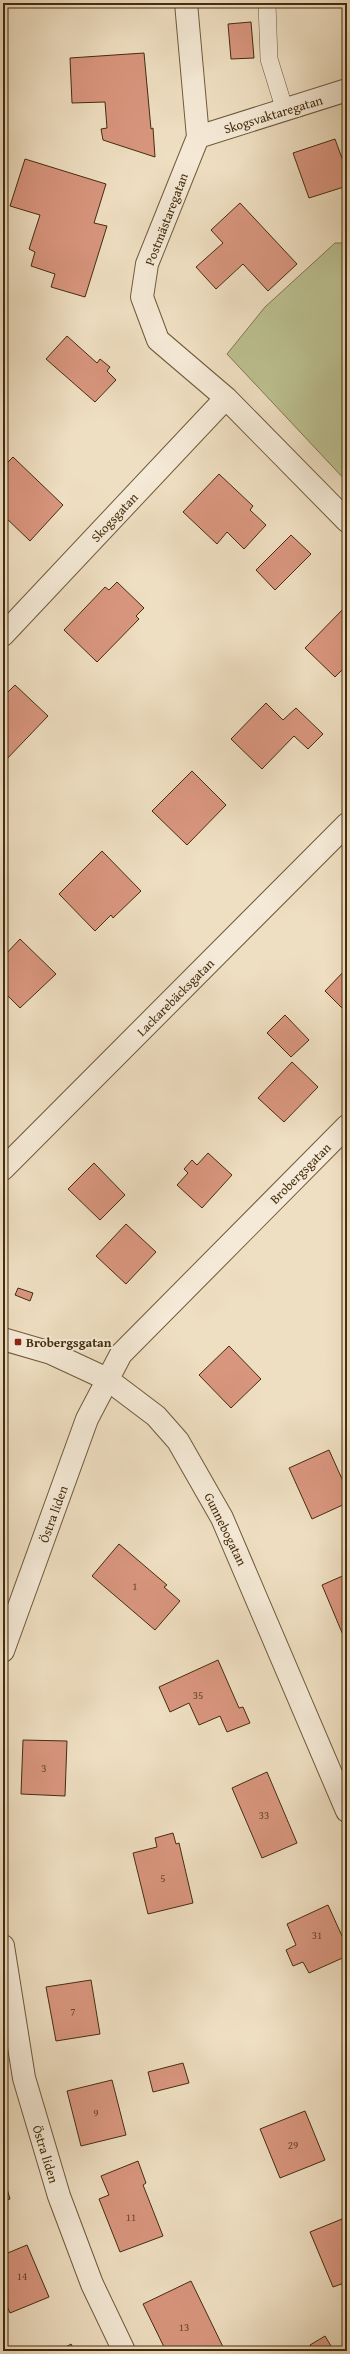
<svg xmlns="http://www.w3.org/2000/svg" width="350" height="2354" font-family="'Gentium Book Plus',serif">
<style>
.green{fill:#bcc191;stroke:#80774f}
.building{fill:#d9967f;stroke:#442d0d}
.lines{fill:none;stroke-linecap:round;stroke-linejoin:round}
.service-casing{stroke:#6f5a3a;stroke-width:18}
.minor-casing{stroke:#6f5a3a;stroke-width:24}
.tertiary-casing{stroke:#6f5a3a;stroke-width:24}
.service{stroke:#f5ead7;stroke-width:17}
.minor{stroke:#f5ead7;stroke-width:22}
.tertiary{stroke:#f5ead7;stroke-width:22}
.poi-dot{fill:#8f2418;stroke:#f5ead7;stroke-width:1.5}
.labels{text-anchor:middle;stroke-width:4;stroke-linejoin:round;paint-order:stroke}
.number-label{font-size:11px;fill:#69472a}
.street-label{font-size:13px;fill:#442d0d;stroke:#f5ead7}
.poi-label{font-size:13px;font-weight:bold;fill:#442d0d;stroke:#f5ead7;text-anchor:start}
</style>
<rect width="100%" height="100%" fill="#efdfc2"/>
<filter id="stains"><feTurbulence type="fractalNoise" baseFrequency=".005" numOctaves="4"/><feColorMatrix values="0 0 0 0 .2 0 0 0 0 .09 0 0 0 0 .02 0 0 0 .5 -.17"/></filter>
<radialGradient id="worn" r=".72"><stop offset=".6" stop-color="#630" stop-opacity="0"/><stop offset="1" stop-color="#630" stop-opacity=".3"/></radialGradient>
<path class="green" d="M335,243H347V482L227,354L265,307Z"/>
<path class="building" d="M251,22L254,58L231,59L228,24Z
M144,53L151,129L153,128L155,157L103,140L101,129L107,128L105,102L72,103L70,58Z
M335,139L343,161L347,159V186L309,198L293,153Z
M25,159L106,184L94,223L107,226L85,297L51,287L55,274L31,266L35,252L29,249L40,215L10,206Z
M240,203L297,264L268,291L243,264L216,289L196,267L223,243L211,230Z
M67,336L97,363L100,359L110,367L107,371L116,380L95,402L46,359Z
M13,457L63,505L30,541L3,515V467Z
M219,474L253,506L250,510L266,525L244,549L227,532L217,544L183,512Z
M291,535L311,554L275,590L256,570Z
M117,582L144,608L136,616L139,619L97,662L64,630L105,587L109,590Z
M347,605V665L335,677L305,648Z
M15,685L48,716L3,763V697Z
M266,703L283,720L296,708L323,734L308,749L294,736L262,769L231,739Z
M192,771L226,805L187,845L152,811Z
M102,851L141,891L113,918L111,915L95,931L59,894Z
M20,939L56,974L20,1008L3,991V957Z
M347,968V1013L325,991Z
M285,1015L309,1040L291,1057L267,1033Z
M292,1062L318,1087L284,1122L258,1098Z
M208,1153L232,1175L202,1208L177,1185L188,1173L184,1169L192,1160L197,1165Z
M94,1163L125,1195L100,1220L68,1189Z
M126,1224L156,1252L126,1284L96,1256Z
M18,1288L33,1293L30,1301L15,1295Z
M229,1346L261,1379L231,1408L199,1375Z
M329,1450L347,1490V1503L312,1519L289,1468Z
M119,1544L167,1585L164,1587L180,1601L155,1630L92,1576Z
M347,1574V1633L343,1635L322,1585Z
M218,1660L239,1708L243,1707L250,1723L227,1732L220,1716L199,1725L189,1703L170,1712L159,1687Z
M23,1740L67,1741L65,1796L21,1794Z
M267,1772L297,1843L262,1858L232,1788Z
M173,1833L176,1844L179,1843L193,1903L148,1914L133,1853L157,1847L155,1838Z
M328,1905L347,1947V1956L309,1973L303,1962L293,1966L286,1950L296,1945L287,1924Z
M91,1980L100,2034L56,2041L46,1987Z
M183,2063L189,2083L153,2092L148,2072Z
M112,2080L126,2135L81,2146L67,2091Z
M305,2111L325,2160L280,2178L260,2129Z
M138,2161L146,2183L143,2185L163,2236L120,2252L99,2199L109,2195L101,2176Z
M3,2175L10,2199L3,2201Z
M347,2217V2282L333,2287L310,2232Z
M27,2245L49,2297L10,2313L3,2298V2255Z
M191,2281L225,2351H166L143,2304Z
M325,2336L334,2351H313L310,2345Z
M71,2344L75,2351H59Z"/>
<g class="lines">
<defs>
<path id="service" d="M267,3L269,59L285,111"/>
<path id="minor" d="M186,3L198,137L147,264L142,297L158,340L226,398L347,521
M198,137L347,90
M3,635L226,398
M3,1169L347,824
M3,1651L87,1419L121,1354L347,1126
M3,1946L24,2078L59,2196L92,2284L124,2351"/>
<path id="tertiary" d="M3,1339L51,1353L107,1379L156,1416L178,1441L222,1518L347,1811"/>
</defs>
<use href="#service" class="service-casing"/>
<use href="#minor" class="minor-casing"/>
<use href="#tertiary" class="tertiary-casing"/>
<use href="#service" class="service"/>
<use href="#minor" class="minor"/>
<use href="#tertiary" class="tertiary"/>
</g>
<rect class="poi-dot" x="14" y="1338" width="8" height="8" rx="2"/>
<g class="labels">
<g class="number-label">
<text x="135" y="1590">1</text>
<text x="198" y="1699">35</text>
<text x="44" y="1772">3</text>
<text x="264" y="1819">33</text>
<text x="163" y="1882">5</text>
<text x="317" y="1939">31</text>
<text x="73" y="2015">7</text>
<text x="96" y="2117">9</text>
<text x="293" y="2149">29</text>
<text x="131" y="2221">11</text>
<text x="22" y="2280">14</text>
<text x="184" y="2331">13</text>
</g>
<g class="street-label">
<text transform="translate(273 114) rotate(-17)" y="5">Skogsvaktaregatan</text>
<text transform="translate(166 219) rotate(-69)" y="5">Postmästaregatan</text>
<text transform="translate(114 517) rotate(-47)" y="5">Skogsgatan</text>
<text transform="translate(175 997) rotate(-45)" y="5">Lackarebäcksgatan</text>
<text transform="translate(300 1173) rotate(-45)" y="5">Brobergsgatan</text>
<text transform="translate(53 1514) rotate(-70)" y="5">Östra liden</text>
<text transform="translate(226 1529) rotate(64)" y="5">Gunnebogatan</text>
<text transform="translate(46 2154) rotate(73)" y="5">Östra liden</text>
</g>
<g class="poi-label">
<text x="26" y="1347">Brobergsgatan</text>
</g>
</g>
<rect width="350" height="2354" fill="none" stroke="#efdfc2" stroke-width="16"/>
<rect x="4" y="4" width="342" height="2346" fill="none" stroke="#442d0d" stroke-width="2"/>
<rect x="8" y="8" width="334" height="2338" fill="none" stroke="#442d0d"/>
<rect width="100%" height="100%" filter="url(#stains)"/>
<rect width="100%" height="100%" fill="url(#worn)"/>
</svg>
